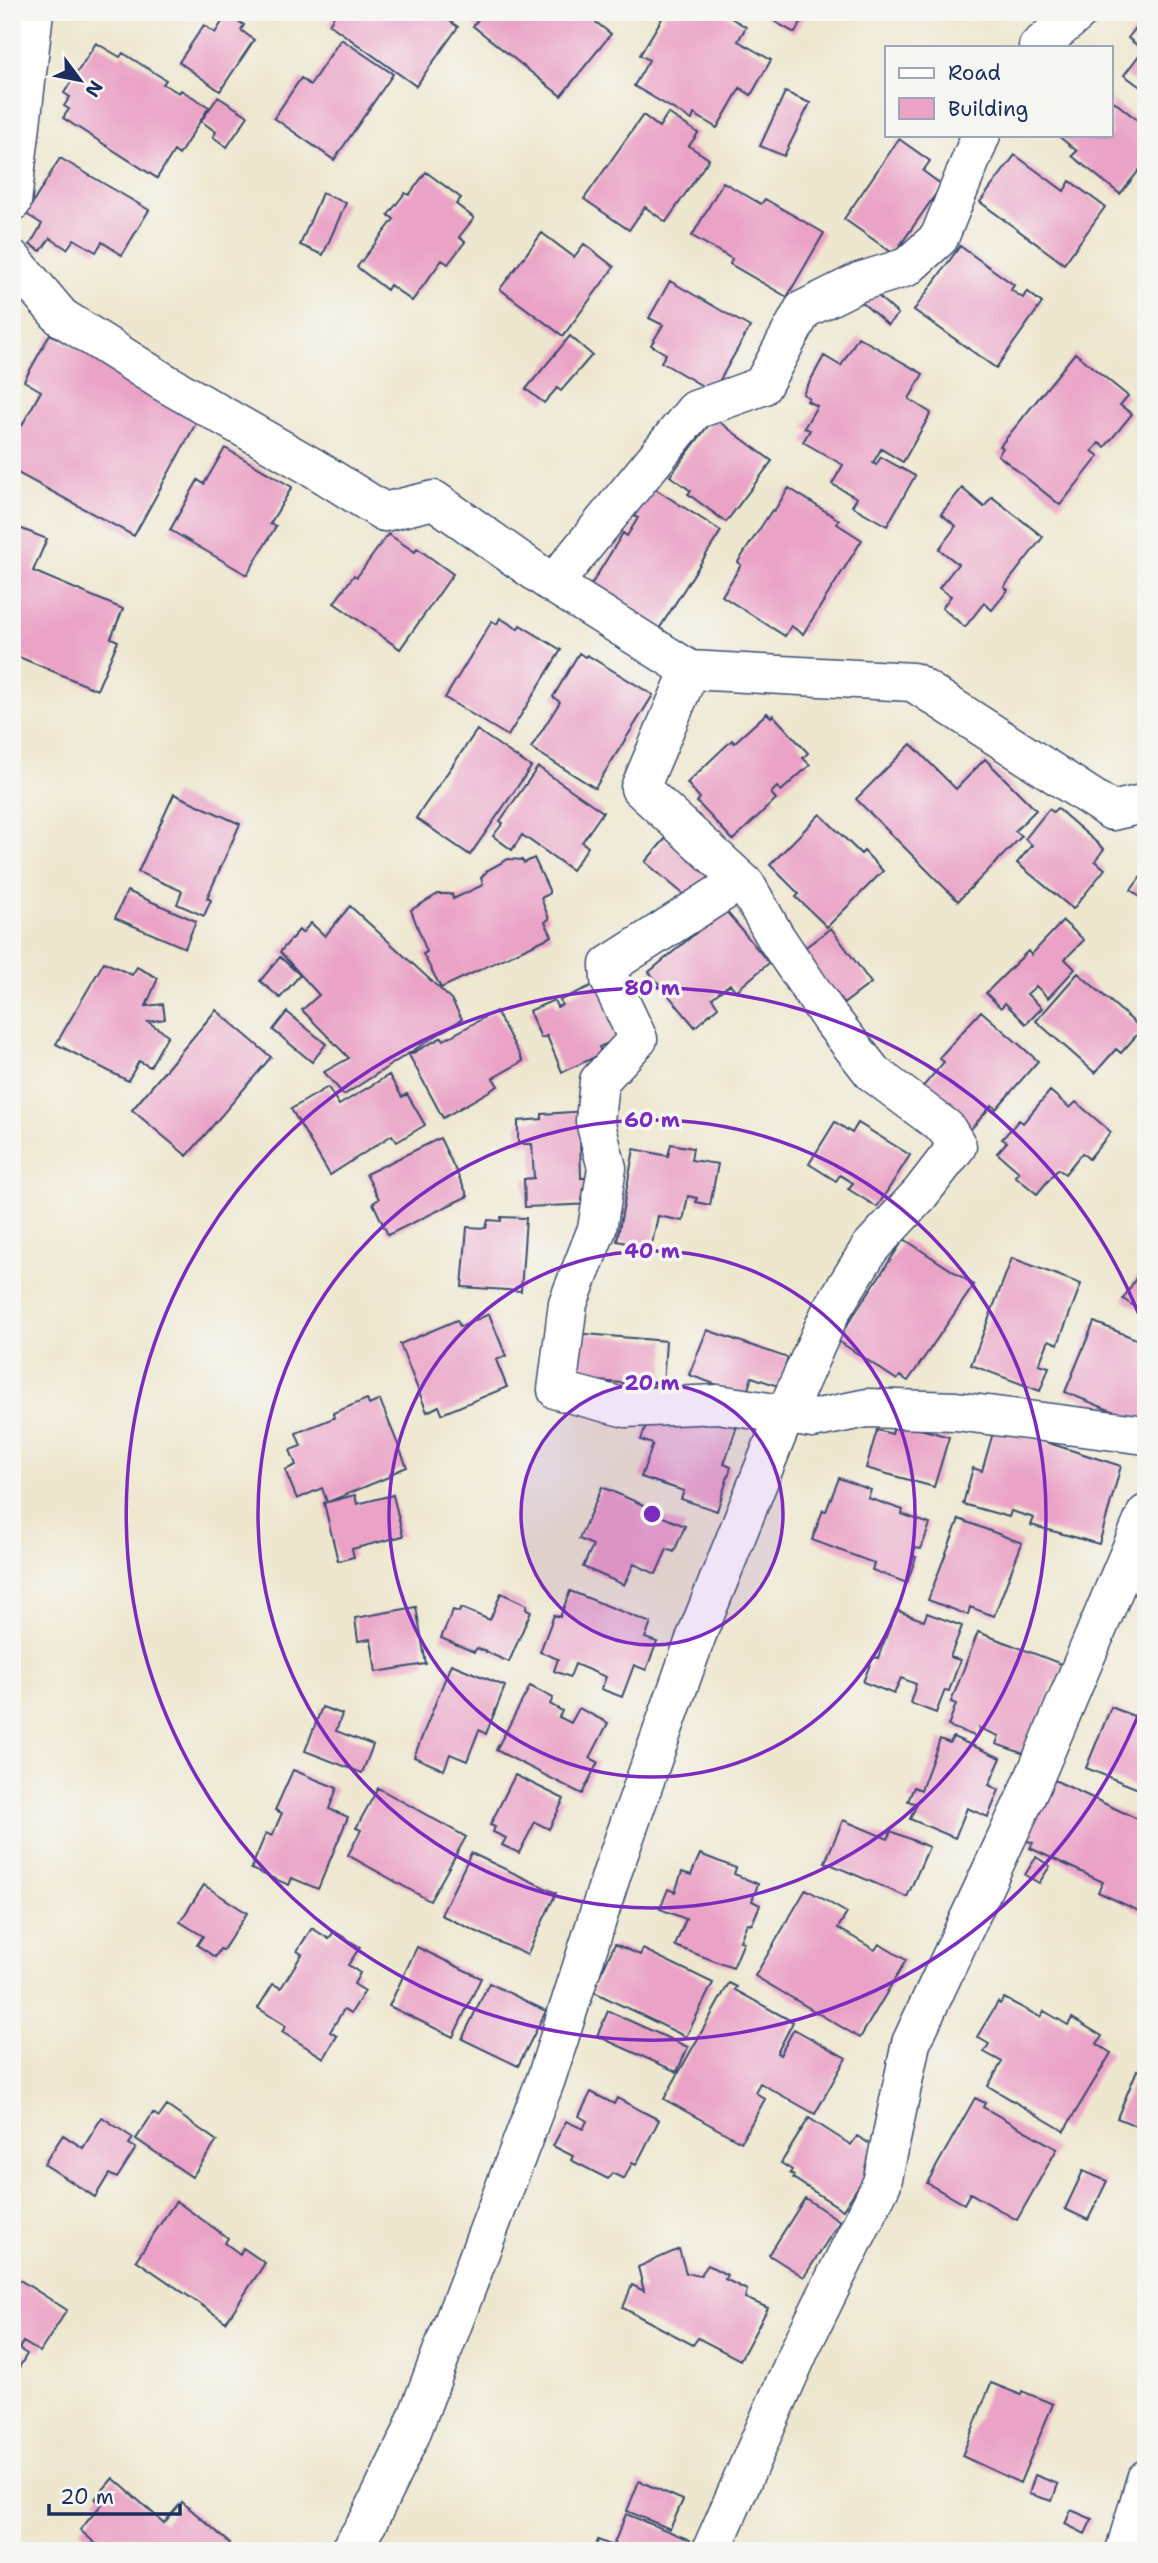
<svg xmlns="http://www.w3.org/2000/svg" width="1158" height="2563" font-family="'Shantell Sans',sans-serif">
<style>
.building{fill:#eaa3c6}
.lines{fill:none;stroke-linecap:round;stroke-linejoin:round}
.minor-casing{stroke:#3b4b6f;stroke-width:41}
.minor{stroke:#fff;stroke-width:38}
.ring{fill:none;stroke:#7b2cbf;stroke-width:3.5}
.centre{fill:#7b2cbf;stroke:#f6f6f2;stroke-width:3.5}
.ring-label{font-size:21px;text-anchor:middle;font-weight:bold;fill:#7b2cbf;stroke:#f6f6f2;stroke-width:7;stroke-linejoin:round;paint-order:stroke}
</style>
<rect width="100%" height="100%" fill="#f6f6f2"/>
<filter id="ink" filterUnits="userSpaceOnUse"><feTurbulence type="fractalNoise" baseFrequency=".0143" numOctaves="2"/><feDisplacementMap in="SourceGraphic" scale="14" xChannelSelector="R" yChannelSelector="G"/><feConvolveMatrix kernelMatrix="1 2 1 2 8 2 1 2 1" color-interpolation-filters="sRGB"/></filter>
<filter id="wash" filterUnits="userSpaceOnUse"><feTurbulence type="fractalNoise" baseFrequency=".00686" numOctaves="4" result="noise"/><feDisplacementMap in="SourceGraphic" scale="28" xChannelSelector="R" yChannelSelector="G"/><feGaussianBlur stdDeviation="1.57" result="paint"/><feColorMatrix in="noise" values="0 0 0 0 0 0 0 0 0 0 0 0 0 0 0 0 0 1.4 0 .05"/><feComposite in="paint" operator="in"/></filter>
<g filter="url(#wash)">
<rect width="100%" height="100%" fill="#eee7cf"/>
<g id="blocks">
<path class="building" d="M337,12H437L458,27L416,86L329,24Z
M484,12H583L611,34L561,96L473,26Z
M666,12H721L746,27L738,41L771,60L751,95L740,88L717,128L694,114L692,120L634,86L649,60L640,55Z
M758,12H815L811,19L804,16L795,33Z
M227,14L244,25L241,30L254,40L220,91L179,62L204,25L215,33Z
M1146,15V91L1124,75L1143,50L1128,38Z
M341,39L393,74L334,160L274,118L301,78L310,85Z
M96,43L120,57L123,53L166,80L163,84L179,93L181,90L209,107L179,155L174,151L157,178L63,118L69,109L64,106L70,97L64,93Z
M785,92L810,103L784,156L760,146Z
M218,97L248,116L227,147L213,137L216,132L201,121Z
M1111,99L1146,127V162L1120,194L1072,156L1077,151L1057,135H1111Z
M668,113L698,133L689,146L709,159L666,222L645,207L629,230L584,199L643,115L659,127Z
M899,139L930,161L923,171L942,185L894,254L844,219Z
M1015,155L1064,191L1070,181L1105,207L1064,264L980,202Z
M60,158L149,210L122,255L102,242L96,252L74,239L67,249L50,238L41,251L30,245L42,224L26,214Z
M426,172L461,198L456,204L474,218L459,237L465,242L448,264L442,260L412,301L390,285L387,290L357,267L394,219L388,215L405,193L409,195Z
M723,182L761,204L765,199L824,233L787,297L730,264L732,259L692,236Z
M322,193L346,203L323,255L300,245Z
M542,233L574,257L584,244L614,267L563,336L500,289Z
M960,246L1014,285L1011,290L1023,298L1027,291L1042,303L996,368L914,310Z
M670,281L750,327L713,392L661,362L666,354L651,345L663,325L649,318Z
M869,288L898,314L888,325L859,300Z
M50,334L200,416L134,536L12,470V443L41,391L24,381Z
M570,336L592,355L561,391L557,388L544,403L526,389Z
M858,337L923,374L909,399L931,413L903,462L881,449L873,463L876,465L881,457L915,476L887,526L852,506L857,498L832,484L843,465L803,442L810,430L804,428L817,406L807,401L809,398L803,394L824,356L841,366Z
M1075,353L1128,396L1120,405L1132,414L1105,447L1099,443L1092,451L1099,456L1060,505L998,455L1003,448L1000,446Z
M714,418L772,461L726,522L688,494L691,491L670,476Z
M225,448L292,487L270,524L276,526L247,575L170,530L198,480L204,484Z
M652,487L721,531L659,629L591,585L623,533L627,536L638,518L634,516Z
M789,488L839,520L837,524L862,540L803,634L791,626L785,636L722,596L741,565L738,562L772,510L774,511Z
M962,488L984,507L992,497L1043,537L1004,587L1008,590L992,610L984,603L965,627L942,608L951,596L939,588L958,564L939,549L956,526L941,514Z
M12,525L47,539L33,571L123,609L111,638L118,641L97,690L12,654Z
M388,534L415,552L417,548L453,574L400,649L334,603L354,575L357,577Z
M500,618L518,629L520,625L561,650L508,736L445,698L492,621L497,624Z
M579,653L585,657L587,655L653,695L595,788L531,748L560,702L553,697Z
M767,713L771,717L773,715L808,753L803,758L810,765L781,791L777,787L771,793L776,799L733,840L697,802L700,798L687,783L732,740L734,743Z
M477,730L531,767L470,855L416,818Z
M911,744L956,789L985,759L1036,810L1015,831L1022,836L958,901L856,799Z
M538,767L603,812L582,842L588,847L572,870L522,835L512,850L493,836L503,823L500,821Z
M174,794L240,824L207,898L211,900L204,916L177,904L182,891L138,872Z
M1057,808L1104,849L1095,861L1105,869L1073,909L1017,863L1032,845L1025,839L1049,809L1053,812Z
M820,814L861,854L864,851L883,871L827,927L796,897L799,894L770,865Z
M666,838L714,880L694,903L645,862Z
M534,858L549,890V894L541,898L549,919L545,922L552,936L441,988L423,954L427,952L411,910L438,894H452L453,899L483,885L481,878L488,870L508,859L522,860L524,863Z
M1146,870V902L1131,890Z
M127,891L196,921L185,948L115,918Z
M350,906L451,999L462,1019L344,1095L324,1072L349,1058L302,1010L319,995L280,952L299,930L302,933L311,923L325,936Z
M726,911L769,963L736,991L730,984L712,998L718,1007L695,1027L649,972L709,922L710,924Z
M1063,921L1084,940L1065,959L1075,969L1048,998L1036,986L1027,994L1042,1008L1026,1024L1005,1003L1001,1008L986,993L1028,951L1031,955Z
M831,928L871,983L842,1005L802,950Z
M280,957L300,975L280,998L260,981Z
M104,962L132,975L137,967L158,978L146,1006L163,1004L165,1019L148,1022L168,1035L150,1067L139,1061L128,1081L56,1044Z
M1078,973L1142,1029L1121,1053L1116,1049L1095,1073L1036,1021Z
M600,982L624,1036L599,1047L602,1054L562,1072L547,1036L541,1038L529,1011L554,1000L557,1007L562,1005L560,1000Z
M216,1010L271,1057L187,1156L132,1110Z
M496,1011L523,1061L493,1078L498,1086L443,1118L409,1055L442,1037L444,1040Z
M981,1011L1038,1061L996,1109L992,1105L963,1138L915,1096L944,1062L939,1058Z
M287,1012L326,1044L312,1062L273,1030Z
M389,1075L402,1097L407,1094L425,1125L397,1142L392,1135L330,1175L291,1109L328,1087L339,1105Z
M1050,1091L1070,1108L1076,1102L1111,1132L1089,1159L1082,1153L1065,1174L1058,1169L1037,1194L1015,1176L1019,1172L997,1153L1007,1142L1002,1139L1019,1120L1023,1123Z
M587,1111L580,1138L581,1178H593L594,1204L525,1207L524,1179L534,1178L532,1144H518V1121L542,1119V1114Z
M835,1122L852,1133L858,1123L910,1155L877,1207L848,1189L853,1183L840,1175L836,1181L809,1164Z
M440,1138L468,1196L388,1235L373,1203L379,1199L366,1174Z
M671,1144L693,1148L691,1160L718,1164L710,1205L696,1202L697,1198L688,1196L683,1221L658,1216L651,1248L617,1241L634,1149L668,1156Z
M501,1217L526,1218L521,1291L462,1287L467,1227L486,1228L488,1220L501,1221Z
M904,1239L974,1285L908,1381L900,1376L897,1380L837,1340Z
M1012,1258L1081,1284L1058,1344L1049,1340L1039,1364L1049,1367L1040,1391L971,1365Z
M1146,1262V1314L1123,1299Z
M489,1314L506,1356L496,1360L507,1387L442,1414L439,1406L427,1412L400,1344L457,1320L460,1327Z
M1094,1322L1146,1343V1425L1065,1392Z
M707,1330L788,1358L778,1386L752,1377L746,1395L689,1375Z
M574,1333L666,1341L663,1386L570,1379Z
M367,1399L369,1405L380,1400L407,1467L390,1474L391,1476L328,1502L355,1495L357,1504L393,1495L403,1536L352,1549L354,1557L338,1561L324,1503L327,1502L322,1488L297,1499L285,1470L296,1465L290,1450L301,1446L296,1433L334,1418L333,1413Z
M650,1413L685,1425L687,1419L705,1425L709,1413L738,1423L724,1464L731,1467L717,1511L681,1499L684,1491L641,1477L653,1444L641,1440Z
M895,1422L949,1437L934,1487L866,1468L877,1430L892,1434Z
M995,1426L1121,1466L1099,1544L1031,1525L1034,1518L1011,1511L1009,1517L963,1504L973,1468L982,1471Z
M839,1478L871,1490L868,1498L903,1510L902,1514L930,1524L921,1549L915,1548L913,1556L916,1557L907,1583L872,1570L874,1563L812,1540L823,1510L826,1511Z
M602,1487L648,1507L646,1510L685,1526L674,1552L667,1549L656,1574L634,1564L624,1585L583,1567L593,1545L579,1539Z
M959,1519L1022,1543L994,1616L970,1607L968,1615L928,1600Z
M570,1591L651,1623L645,1638L657,1642L646,1670L634,1665L622,1697L601,1689L606,1677L575,1664L570,1677L554,1671L558,1659L540,1652L554,1615L560,1617Z
M501,1593L527,1605L526,1609L531,1611L509,1662L477,1648L474,1652L441,1638L453,1610L459,1612L461,1608L490,1620Z
M416,1607L426,1664L376,1672L371,1639L358,1641L355,1618Z
M896,1610L924,1621L927,1613L962,1626L950,1657L960,1660L949,1691L945,1690L936,1713L910,1703L916,1684L901,1678L894,1694L863,1682L873,1657L878,1658Z
M978,1632L1064,1665L1057,1682L1054,1681L1027,1755L996,1744L999,1736L979,1728L977,1737L948,1726L956,1704L951,1702Z
M451,1664L505,1686L486,1734L479,1730L467,1761L450,1754L444,1770L414,1757Z
M530,1686L553,1698L550,1704L562,1711L559,1717L571,1723L579,1708L608,1723L590,1758L598,1762L582,1794L496,1750Z
M322,1707L342,1714L336,1731L373,1745L362,1773L305,1751Z
M1111,1707L1146,1721V1792L1086,1768Z
M953,1737L1001,1758L989,1785L999,1790L988,1817L967,1808L955,1838L910,1819L917,1804L908,1801L914,1787L921,1790L940,1739L950,1743Z
M293,1770L337,1788L329,1809L348,1817L318,1889L292,1878L289,1885L251,1869L266,1833L272,1836L282,1813L275,1810Z
M515,1775L564,1799L549,1829L535,1822L519,1853L502,1845L506,1838L493,1832L495,1827L490,1825Z
M1050,1778L1146,1823V1906L1143,1913L1098,1892L1103,1882L1030,1848L1033,1843L1025,1840Z
M378,1788L466,1837L430,1901L348,1855L361,1830L356,1828Z
M843,1820L888,1839L891,1831L929,1847L907,1897L825,1862Z
M471,1853L556,1893L527,1955L441,1915Z
M700,1854L736,1868L734,1874L758,1884L752,1901L760,1905L752,1924L747,1923L740,1941L744,1942L733,1968L675,1946L686,1919L660,1909L668,1889L675,1892L682,1872L691,1875Z
M1036,1857L1050,1866L1039,1883L1025,1875Z
M204,1885L247,1913L223,1950L220,1949L215,1957L197,1945L203,1936L180,1922Z
M806,1889L847,1913L838,1928L875,1950L879,1944L906,1960L860,2038L755,1976Z
M312,1928L329,1939L334,1931L360,1947L348,1965L360,1973L354,1984L365,1991L351,2013L344,2009L330,2032L337,2036L324,2058L282,2032L286,2026L258,2008L273,1984L281,1988L302,1954L297,1951Z
M615,1944L640,1955L643,1949L713,1983L686,2037L592,1991Z
M417,1947L481,1978L453,2037L389,2006Z
M489,1983L546,2011L518,2066L462,2039Z
M729,1983L737,1987L735,1990L793,2022L777,2053L780,2055L794,2029L846,2058L815,2114L760,2083L755,2092L765,2099L741,2142L664,2099Z
M1004,1998L1040,2017L1044,2011L1068,2025L1072,2018L1102,2036L1097,2044L1111,2053L1064,2131L988,2086L1002,2062L984,2052L989,2044L977,2037L998,2002L1000,2004Z
M608,2011L688,2047L677,2072L597,2036Z
M1137,2070L1146,2073V2130L1117,2118Z
M591,2092L614,2104L617,2098L659,2120L636,2165L632,2163L624,2179L612,2173L608,2179L571,2160L573,2156L553,2146L566,2121L583,2129L587,2121L579,2116Z
M975,2098L985,2103L983,2107L1057,2149L1017,2220L970,2193L964,2204L927,2183Z
M167,2106L217,2141L192,2177L136,2139L153,2113L159,2117Z
M102,2117L133,2138L129,2144L136,2148L117,2178L109,2174L95,2197L44,2164L63,2135L83,2148Z
M809,2118L851,2145L857,2136L881,2151L843,2210L793,2178L794,2175L790,2173L792,2170L781,2163Z
M1083,2171L1107,2181L1088,2220L1065,2209Z
M805,2198L840,2221L804,2277L769,2255Z
M176,2201L228,2238L225,2243L240,2254L243,2248L265,2263L226,2322L136,2260Z
M679,2249L686,2273L700,2276L708,2265L727,2275L725,2279L747,2290L745,2298L768,2308L740,2360L698,2338L693,2345L623,2308L632,2285L644,2291L638,2267Z
M12,2275L67,2310L40,2352L23,2342L19,2349L27,2354L15,2374L12,2372Z
M991,2383L1021,2395L1022,2391L1053,2404L1020,2483L962,2456Z
M1035,2475L1058,2484L1052,2501L1029,2494Z
M113,2478L164,2523L182,2502L230,2543L224,2551H104L80,2530L102,2504L95,2499Z
M639,2481L683,2500L670,2529L627,2511Z
M1071,2510L1092,2519L1085,2534L1065,2524Z
M626,2514L690,2540L685,2551H594L598,2540L613,2546Z"/>
</g>
</g>
<g filter="url(#ink)">
<use href="#blocks" fill-opacity="0" stroke="#3b4b6f" stroke-width="2"/>
<g class="lines">
<defs>
<path id="minor" d="M1038,47L1079,12
M12,202L34,12
M12,259L61,317L162,381L314,468L384,512L434,500L553,584L690,670L640,788L746,885L776,938L830,1018L873,1073L946,1128L957,1146L920,1194L870,1248L831,1311L785,1415L696,1637L613,1870L546,2079L410,2436L368,2522L349,2551
M553,584L695,410L762,386L803,310L859,282L907,267L939,238L981,135
M690,670L913,682L1112,811L1146,803
M746,885L729,888L609,965L610,980L638,1039L599,1081L595,1121L607,1168L597,1229L568,1303L557,1390L626,1408L718,1404L813,1419L867,1408L956,1411L1146,1435
M711,2551L801,2347L882,2183L911,2043L1030,1788L1146,1514
M1125,2551L1146,2479"/>
</defs>
<use href="#minor" class="minor-casing"/>
<use href="#minor" class="minor"/>
</g>
</g>
<circle cx="652" cy="1514" r="131" fill="#7b2cbf" fill-opacity=".12"/>
<g class="ring">
<circle cx="652" cy="1514" r="131"/>
<circle cx="652" cy="1514" r="263"/>
<circle cx="652" cy="1514" r="394"/>
<path d="M1145 1698A526 526 0 1 1 1145 1330"/>
</g>
<circle cx="652" cy="1514" r="10" class="centre"/>
<g class="ring-label">
<text x="652" y="995">80 m</text>
<text x="652" y="1127">60 m</text>
<text x="652" y="1258">40 m</text>
<text x="652" y="1390">20 m</text>
</g>
<rect width="1158" height="2563" fill="none" stroke="#f6f6f2" stroke-width="42"/>
<rect x="885" y="46" width="228" height="91" fill="#f6f6f2" stroke="#9ea6b7" stroke-width="2"/>
<rect x="899" y="68" width="35" height="10" fill="#ffffff" stroke="#9ea6b7" stroke-width="2"/>
<text x="948" y="80" font-size="21" fill="#1b2f5e">Road</text>
<rect x="899" y="98" width="35" height="21" fill="#eaa3c6" stroke="#9ea6b7" stroke-width="2"/>
<text x="948" y="116" font-size="21" fill="#1b2f5e">Building</text>
<g transform="translate(80 80) rotate(122)" stroke="#f6f6f2" stroke-width="5" paint-order="stroke">
<path d="M0-5L12 26L0 18L-12 26Z" fill="#1b2f5e"/>
<text y="-10" font-size="19" font-weight="bold" text-anchor="middle" fill="#1b2f5e">N</text>
</g>
<path d="M49 2504v10h131v-10" fill="none" stroke="#1b2f5e" stroke-width="3.5"/>
<text x="60" y="2504" font-size="21" fill="#1b2f5e" stroke="#f6f6f2" stroke-width="5" paint-order="stroke">20 m</text>
</svg>
